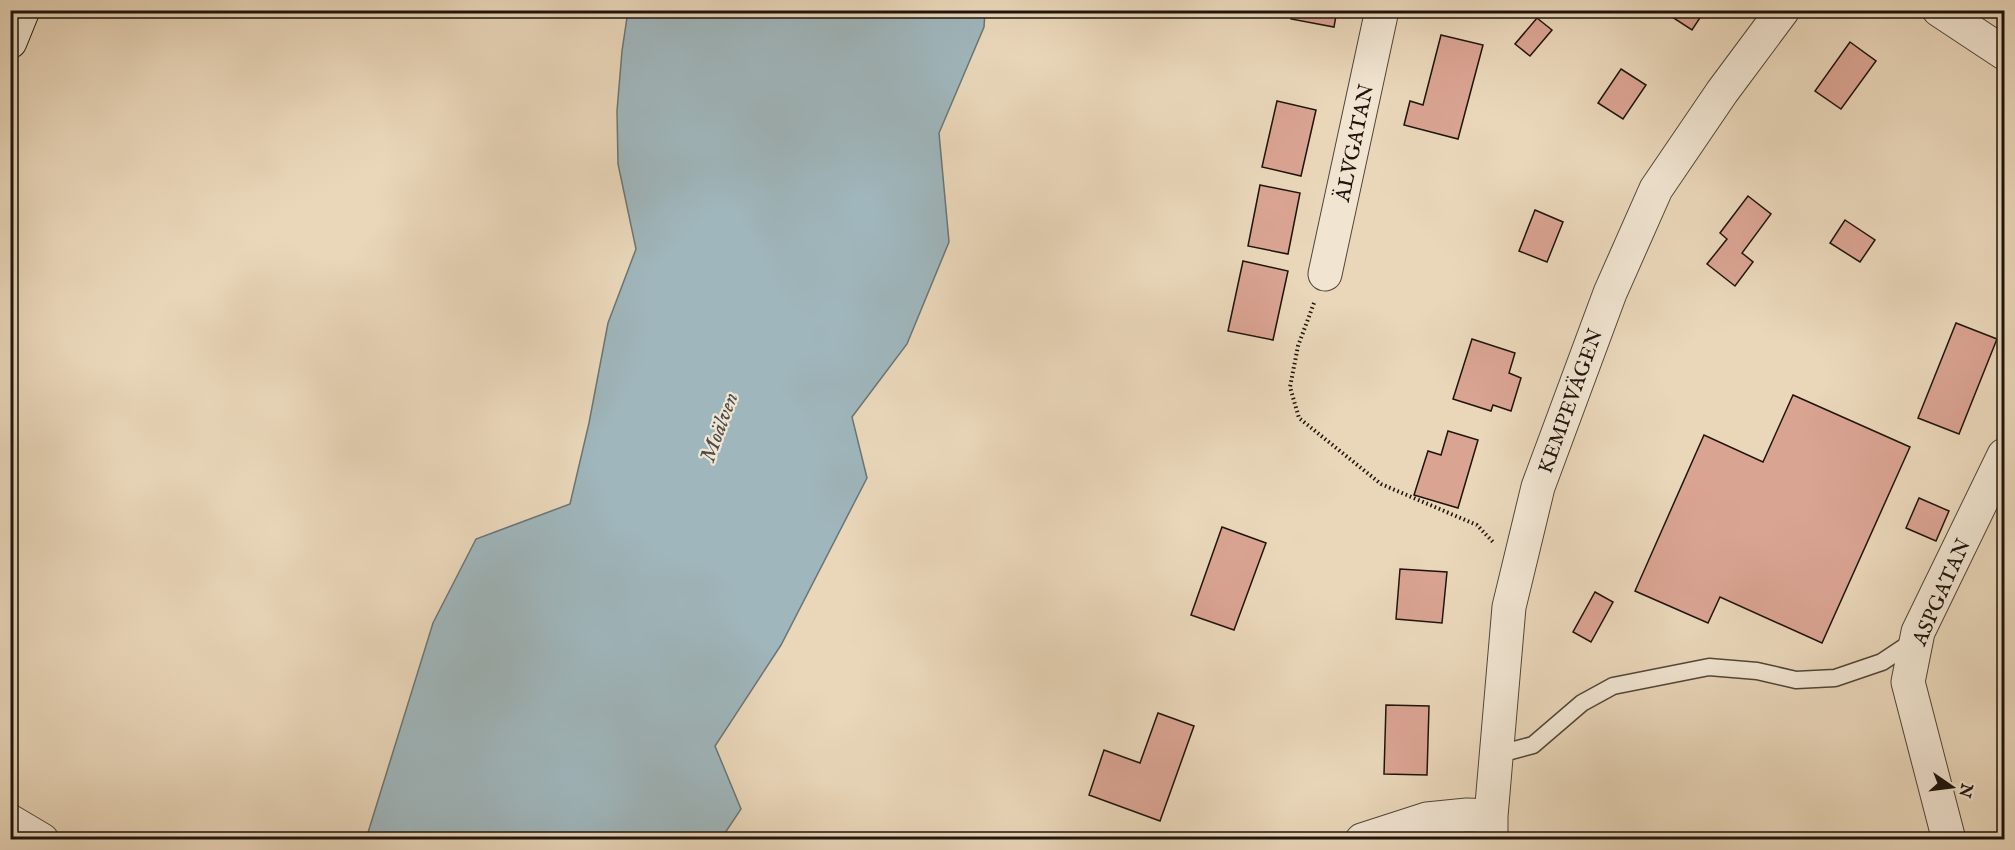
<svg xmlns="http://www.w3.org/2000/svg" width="2015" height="850" font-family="'IM FELL English',serif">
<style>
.water{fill:#9fb6bc;stroke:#6b7576;stroke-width:1.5}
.building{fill:#daa493;stroke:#1e140d;stroke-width:1.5}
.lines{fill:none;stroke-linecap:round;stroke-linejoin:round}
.lane-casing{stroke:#514538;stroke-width:19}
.street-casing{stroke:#514538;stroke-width:35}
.secondary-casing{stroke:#1e140d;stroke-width:35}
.path{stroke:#1e140d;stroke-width:4;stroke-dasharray:1.5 3;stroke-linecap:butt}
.lane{stroke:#f1e5d2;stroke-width:16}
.street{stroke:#f1e5d2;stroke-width:33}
.secondary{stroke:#f1e5d2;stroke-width:33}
.labels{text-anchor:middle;stroke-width:4.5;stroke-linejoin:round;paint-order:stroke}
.street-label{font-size:21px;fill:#1e140d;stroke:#f1e5d2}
.water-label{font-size:22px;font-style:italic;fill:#4b4d4a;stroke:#f1e5d2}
</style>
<rect width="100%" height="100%" fill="#ead7ba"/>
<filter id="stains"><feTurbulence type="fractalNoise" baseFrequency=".00333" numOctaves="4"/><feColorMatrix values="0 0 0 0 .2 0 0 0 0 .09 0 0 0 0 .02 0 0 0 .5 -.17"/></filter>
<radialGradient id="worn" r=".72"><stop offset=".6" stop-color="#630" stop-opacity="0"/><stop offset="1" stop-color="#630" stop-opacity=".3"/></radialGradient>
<path class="water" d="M628,11H985L984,27L939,133L949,242L907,344L852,417L867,478L781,645L715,746L741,809L721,839H366L433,623L476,539L570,504L589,423L608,323L636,249L618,164L617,111L622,51Z"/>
<path class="building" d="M1292,10H1337L1334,27L1291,19Z
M1672,10H1705L1692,30L1669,15Z
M1537,18L1552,30L1530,56L1515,44Z
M1441,35L1483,45L1458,139L1404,125L1410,101L1423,105Z
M1850,42L1876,61L1841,109L1815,91Z
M1621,69L1646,85L1623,119L1598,103Z
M1277,101L1316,110L1301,176L1262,167Z
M1260,185L1300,193L1288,254L1248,246Z
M1748,196L1771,214L1742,253L1753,262L1735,286L1707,264L1727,239L1720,233Z
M1535,210L1563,222L1547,262L1519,251Z
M1845,220L1875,240L1860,262L1830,243Z
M1243,261L1288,271L1273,340L1228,331Z
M1956,323L1997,339L1959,434L1918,418Z
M1472,339L1515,353L1509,373L1521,378L1511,411L1493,405L1491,411L1453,399Z
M1793,395L1910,447L1822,643L1720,597L1708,623L1635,591L1704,435L1763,462Z
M1448,431L1478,440L1458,508L1414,495L1428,451L1441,455Z
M1919,498L1949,511L1936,541L1906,528Z
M1222,527L1266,543L1234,630L1191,615Z
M1400,569L1447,572L1442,623L1396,619Z
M1595,592L1613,602L1591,642L1573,632Z
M1386,705L1429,706L1427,775L1384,774Z
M1158,713L1194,726L1160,821L1089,795L1104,750L1140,763Z"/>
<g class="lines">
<defs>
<path id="lane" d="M1496,755L1533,745L1582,703L1613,686L1709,667L1757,671L1796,680L1835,678L1882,662L1915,640"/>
<path id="street" d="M1939,10L2004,53
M1325,274L1382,10
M10,821L42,840
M1362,840L1427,819L1467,815L1491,816
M1491,840V816L1509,607L1538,487L1610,293L1656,189L1722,92L1783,10
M1949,840L1908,682L1918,632L2004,455"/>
<path id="secondary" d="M10,42L23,10"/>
</defs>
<use href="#lane" class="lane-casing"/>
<use href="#street" class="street-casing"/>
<use href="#secondary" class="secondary-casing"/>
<path class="path" d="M1314,303L1298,346L1290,387L1299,418L1381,484L1477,525L1493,542"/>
<use href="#lane" class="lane"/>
<use href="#street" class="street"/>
<use href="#secondary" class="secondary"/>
</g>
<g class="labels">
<g class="street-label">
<text transform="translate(1354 143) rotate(-78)" y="7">ÄLVGATAN</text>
<text transform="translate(1570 401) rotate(-70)" y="7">KEMPEVÄGEN</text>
<text transform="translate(1941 592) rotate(-66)" y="7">ASPGATAN</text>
</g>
<g class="water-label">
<text transform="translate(718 427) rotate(-70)" y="8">Moälven</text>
</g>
</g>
<rect width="2015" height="850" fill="none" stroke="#ead7ba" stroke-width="36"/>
<rect x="12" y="12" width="1991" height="826" fill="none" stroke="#1e140d" stroke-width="3"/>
<rect x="18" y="18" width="1979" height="814" fill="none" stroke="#1e140d" stroke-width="1.5"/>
<g transform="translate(1952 787) rotate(104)" stroke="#f1e5d2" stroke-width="4.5" paint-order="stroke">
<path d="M0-4.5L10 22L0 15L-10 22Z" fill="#1e140d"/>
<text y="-9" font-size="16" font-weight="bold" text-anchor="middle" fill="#1e140d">N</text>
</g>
<rect width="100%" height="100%" filter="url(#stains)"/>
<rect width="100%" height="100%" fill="url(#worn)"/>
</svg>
